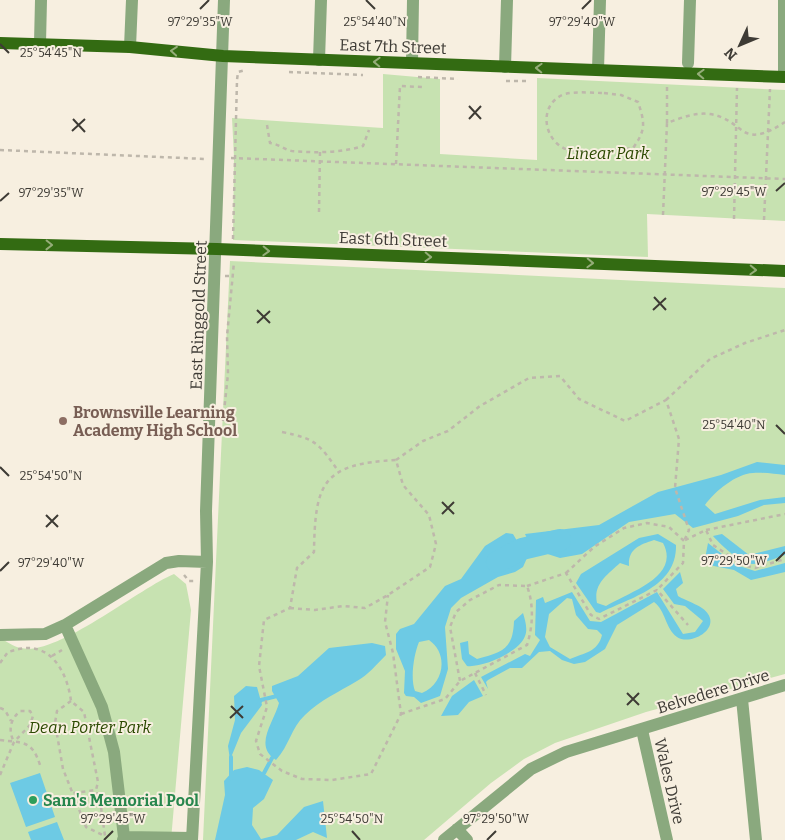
<svg xmlns="http://www.w3.org/2000/svg" width="785" height="840" font-family="Bitter,serif">
<style>
.green{fill:#c7e2b1}
.water{fill:#6dcae4;fill-rule:evenodd}
.lines{fill:none;stroke-linecap:round;stroke-linejoin:round}
.stream{stroke:#6dcae4;stroke-width:4}
.river{stroke:#6dcae4;stroke-width:22}
.path{stroke:#beb7ab;stroke-width:2.5;stroke-dasharray:4 4;stroke-linecap:butt}
.minor{stroke:#8aa97e;stroke-width:12}
.major{stroke:#336b12;stroke-width:12}
.oneway{stroke:#95ad79}
.ticks{fill:none;stroke:#3e3b35;stroke-width:2}
.education-dot{fill:#8d6e63;stroke:#f7efe0;stroke-width:2}
.leisure-dot{fill:#2e9e5b;stroke:#f7efe0;stroke-width:2}
.labels{text-anchor:middle;stroke-width:4;stroke-linejoin:round;paint-order:stroke}
.street-label{font-size:16px;fill:#3e3b35;stroke:#f7efe0}
.park-label{font-size:16px;font-style:italic;fill:#2b4900;stroke:#f7efe0}
.education-label{font-size:16px;font-weight:bold;fill:#785e54;stroke:#f7efe0;text-anchor:start}
.leisure-label{font-size:16px;font-weight:bold;fill:#27864d;stroke:#f7efe0;text-anchor:start}
.ticks-label{font-size:12px;text-anchor:middle;fill:#3e3b35;stroke:#f7efe0;stroke-width:4;stroke-linejoin:round;paint-order:stroke}
</style>
<rect width="100%" height="100%" fill="#f7efe0"/>
<path class="green" d="M383,74L440,79V154L537,160V78L785,90V221L647,214L648,257L233,240L234,157L232,118L383,128Z
M230,261L785,288V674L646,712L555,743L524,759L491,783L424,840H203Z
M174,574L186,584L191,610L171,840H0V638C6,641 14,647 21,648C56,657 138,589 174,574Z"/>
<path class="water" d="M757,462L785,465V475C775,474 763,472 753,473C736,474 715,491 705,505L715,514L760,500L785,497V503L764,505L738,516L693,528L675,514L629,522L582,554L560,558L532,549L525,534L599,525L658,492L721,475Z
M506,533L513,534L527,558L523,567L515,572L498,577L461,598L451,608L445,627L448,669L440,696L421,703L414,697L406,696L404,693L405,671L396,649V634L400,629L414,624L445,586L461,579L485,546ZM429,640C449,654 444,684 422,693L415,691C410,678 414,654 419,642Z
M658,534L676,545C677,587 632,597 600,613L596,612L576,583L581,574L639,538ZM654,540L663,543C681,577 629,592 606,606L597,603C593,584 607,575 620,563L629,566C628,549 639,545 654,540Z
M722,534L749,555L785,546V555C776,558 763,564 753,564C740,563 722,546 713,536Z
M708,543L736,565L755,571L785,563V572L751,580L734,570L704,564Z
M680,572L683,583L676,589L678,596C686,601 704,606 708,614C719,630 690,646 677,637C665,628 666,611 654,602L617,625L605,649L585,662L574,664L562,660L550,651L539,652L522,668H510L488,680L486,682L488,689L481,677L525,654L530,656L540,640L535,635L536,600L543,597L545,603L572,592L590,621L601,622L657,592L683,634L695,632L703,621L685,606L674,604L663,589ZM567,598L572,599L576,615L588,629L597,630L602,635C598,652 584,653 570,659L550,647L545,637L549,614Z
M523,613C525,620 528,629 525,636C520,652 482,668 467,666L462,659L460,643L468,641L469,654L477,659C502,652 513,650 514,621Z
M372,643L385,646L386,655C377,664 368,675 357,681C339,692 320,700 305,715C291,728 289,746 276,760C253,746 274,722 279,703L272,691V686L298,676L329,648Z
M474,680L483,696L469,702L458,715L441,716L452,696Z
M246,686L257,687L262,705L241,733L230,760L228,746L235,720L234,696Z
M247,767L259,770L273,780L264,799L253,808L252,825L261,839L277,835L304,807L323,801L327,838L313,832L296,840H215L225,795L224,781L234,770Z
M40,773L55,817L26,827L10,783Z
M57,822L64,840H31L28,832Z"/>
<g class="lines">
<path class="stream" d="M259,703L261,700L277,696
M264,773L272,758
M231,779V757"/>
<path class="river" d="M497,562L522,549L560,540"/>
<path class="path" d="M289,72L363,75
M418,77L458,79
M506,81H527
M667,87V123
M604,93L621,95L638,102C645,123 646,130 633,148C623,150 577,153 568,150C542,141 538,103 565,94C577,91 592,93 604,93Z
M267,125L270,143C279,144 285,150 292,151C316,153 341,153 363,146L369,130
M0,150L206,159
M231,158L785,179
M396,164L400,86L422,87
M319,212L320,152
M663,215L667,123C681,118 695,112 710,114C746,120 739,152 785,122
M734,219L737,88
M764,220L770,89
M233,239L237,80L238,72L246,70
M225,276H233
M666,400L710,359L745,343L785,330
M223,421L228,374L227,336L234,262
M282,432C317,439 319,444 339,472
M396,460L423,441L448,431L480,406L529,378L560,376L579,399L625,421L666,400L679,439L675,488L689,530L684,541
M706,530L785,514
M685,540L706,530L713,545L743,565L755,568L785,559
M566,573L594,547L624,528L647,523L669,527L684,541L683,563L657,590
M184,575L189,581H194
M527,586L566,573L591,615L599,619L657,590L688,625
M290,608L315,610L343,606L365,608L388,595L430,567L436,544L429,515L403,485L396,460C323,464 315,482 314,552L297,568L290,608L264,620L259,666L267,707L256,741L260,754L282,771L302,779L332,780L371,774L401,714L393,653L385,622L388,595
M52,656L62,650
M0,663L8,652C15,650 22,648 28,648C55,648 68,677 71,701L84,712L98,782L96,790L73,793
M475,673L486,695
M71,701L57,711L55,723L63,769L86,827L105,836L101,807L96,790
M0,708L5,710L11,721
M401,714L445,699L460,681L527,645C533,626 534,605 527,586L499,585L470,600L456,612L450,627L460,681
M0,740C23,743 32,740 40,765
M0,775L14,742L30,725L33,716L30,711H20C10,720 8,730 14,742"/>
<path class="minor" d="M40,43L41,0
M130,47L132,0
M319,60L321,0
M412,63L413,0
M688,63L690,0
M505,67L507,0
M598,70L600,0
M784,77V0
M65,625L102,707L114,752L124,837
M0,635L45,634L65,625L166,563L179,561L207,562
M742,699L756,840
M642,730L667,840
M457,829L467,840
M123,840L124,837L192,838
M192,840L207,562L206,511L224,0
M444,840L531,769L566,752L785,685"/>
<path class="major" d="M0,43L130,47L223,56L785,77
M0,244L217,249L785,271"/>
</g>
<defs><path id="oneway-chevron" d="M-2-3.5L2.5 0L-2 3.5" fill="none" stroke-width="1.6" stroke-linecap="round" stroke-linejoin="round" transform="scale(1.25)"/></defs>
<g class="oneway">
<use href="#oneway-chevron" transform="translate(174 51) rotate(-175)"/>
<use href="#oneway-chevron" transform="translate(377 62) rotate(-178)"/>
<use href="#oneway-chevron" transform="translate(539 68) rotate(-178)"/>
<use href="#oneway-chevron" transform="translate(701 74) rotate(-178)"/>
<use href="#oneway-chevron" transform="translate(49 245) rotate(1)"/>
<use href="#oneway-chevron" transform="translate(266 251) rotate(2)"/>
<use href="#oneway-chevron" transform="translate(428 257) rotate(2)"/>
<use href="#oneway-chevron" transform="translate(590 263) rotate(2)"/>
<use href="#oneway-chevron" transform="translate(753 270) rotate(2)"/>
</g>
<path class="ticks" d="M366,0L375,9M200,9L209,0M582,9L591,0M0,44L9,53M469,106L481,119M73,119L85,132M469,119L481,106M72,131L85,119M776,191L785,183M0,201L9,193M654,297L666,310M257,310L270,323M653,310L666,298M257,323L270,311M776,425L785,434M0,467L9,476M442,502L454,514M442,514L454,502M46,515L58,527M46,527L58,515M776,561L785,552M0,571L9,562M627,693L639,705M627,705L639,693M231,706L243,718M230,718L243,706M352,831L360,840M104,840L113,831M487,840L496,831"/>
<circle class="education-dot" cx="63" cy="421" r="5"/>
<circle class="leisure-dot" cx="33" cy="800" r="5"/>
<g class="labels">
<g class="street-label">
<text transform="translate(393 46) rotate(2)" y="6">East 7th Street</text>
<text transform="translate(393 239) rotate(2)" y="6">East 6th Street</text>
<text transform="translate(198 315) rotate(-88)" y="6">East Ringgold Street</text>
<text transform="translate(713 691) rotate(-17)" y="6">Belvedere Drive</text>
<text transform="translate(670 781) rotate(77)" y="6">Wales Drive</text>
</g>
<g class="park-label">
<text x="608" y="159">Linear Park</text>
<text x="90" y="733">Dean Porter Park</text>
</g>
<g class="education-label">
<text x="73" y="418">Brownsville Learning<tspan x="73" dy="18">Academy High School</tspan></text>
</g>
<g class="leisure-label">
<text x="43" y="806">Sam's Memorial Pool</text>
</g>
</g>
<g class="ticks-label">
<text x="200" y="26">97°29'35"W</text>
<text x="582" y="26">97°29'40"W</text>
<text x="375" y="26">25°54'40"N</text>
<text x="51" y="57">25°54'45"N</text>
<text x="734" y="196">97°29'45"W</text>
<text x="51" y="197">97°29'35"W</text>
<text x="734" y="429">25°54'40"N</text>
<text x="51" y="480">25°54'50"N</text>
<text x="734" y="565">97°29'50"W</text>
<text x="51" y="567">97°29'40"W</text>
<text x="352" y="823">25°54'50"N</text>
<text x="113" y="823">97°29'45"W</text>
<text x="496" y="823">97°29'50"W</text>
</g>
<g transform="translate(740 45) rotate(226)" stroke="#f7efe0" stroke-width="4" paint-order="stroke">
<path d="M0-4L9 19L0 12L-9 19Z" fill="#3e3b35"/>
<text y="-8" font-size="14" font-weight="bold" text-anchor="middle" fill="#3e3b35">N</text>
</g>
</svg>
